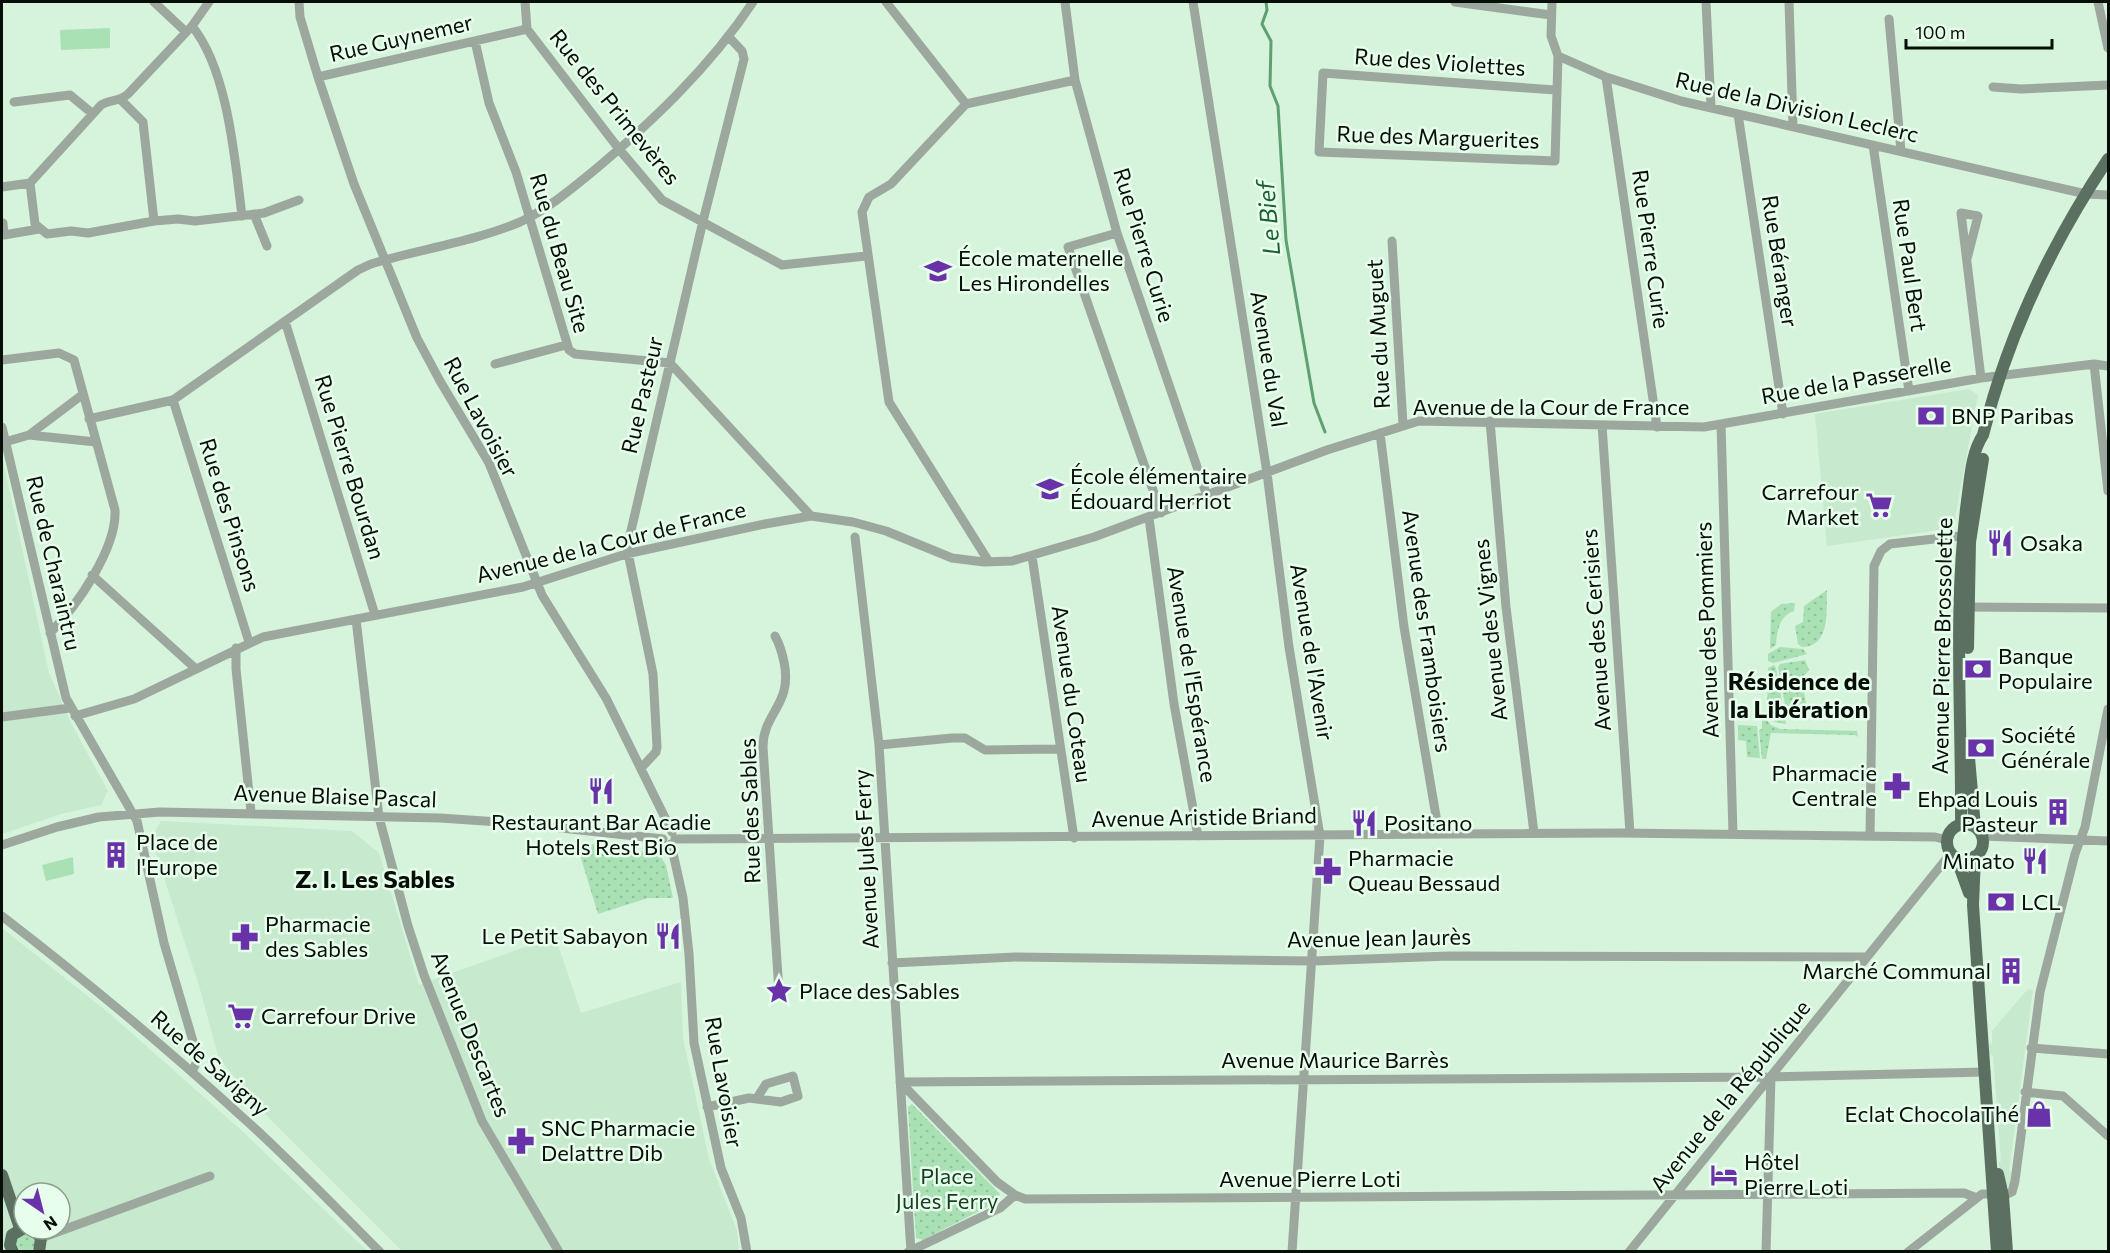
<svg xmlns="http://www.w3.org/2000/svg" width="2110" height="1253" font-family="Commissioner,sans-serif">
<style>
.built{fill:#c7e9cd;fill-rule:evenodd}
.grass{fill:url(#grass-dots)}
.pitch{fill:#a9e1b5}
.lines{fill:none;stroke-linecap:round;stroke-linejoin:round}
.stream{stroke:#5ea06f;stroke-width:3}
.minor{stroke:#9ca89e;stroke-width:9}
.major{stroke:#5b7060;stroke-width:12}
.labels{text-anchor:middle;stroke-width:5;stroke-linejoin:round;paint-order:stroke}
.street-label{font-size:22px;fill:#060e07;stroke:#e8feec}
.poi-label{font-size:22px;fill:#060e07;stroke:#e8feec;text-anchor:start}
.park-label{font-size:22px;fill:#163c21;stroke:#e8feec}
.water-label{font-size:24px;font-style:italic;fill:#1e5f34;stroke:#e8feec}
.neighbourhood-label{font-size:24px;font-weight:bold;fill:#060e07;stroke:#e8feec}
</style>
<defs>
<pattern id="grass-dots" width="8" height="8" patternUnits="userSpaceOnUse" patternTransform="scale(1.5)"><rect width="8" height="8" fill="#a9e1b5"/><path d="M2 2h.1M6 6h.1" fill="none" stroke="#90c09a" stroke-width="1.8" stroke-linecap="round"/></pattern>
</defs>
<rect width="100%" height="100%" fill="#d6f3dc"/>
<path class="built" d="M1969,389L1978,395L1953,528L1827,546L1815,414Z
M2,456L49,673L72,725L108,791L101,805L61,814L2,834Z
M161,821L352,831L379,853L419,985L555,936L581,1013L681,982L683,1038L709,1159L737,1231L739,1251H402L250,1099L218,1056L200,989L151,838Z
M2,928L110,1014L239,1128L367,1251H2ZM24,1193H60V1229H24Z
M2028,989L2033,990L2009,1171L2012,1172L2010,1185L2006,1187L1998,1163L2001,1161L1993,1056L1989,1054V1045L1992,1043V1031Z"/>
<path class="grass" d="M1827,590C1826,611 1831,646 1802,647L1798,644L1795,626L1803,622L1804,606Z
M1795,603L1794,611C1779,616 1777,631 1776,645L1770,649L1771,612L1781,604Z
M1780,647L1803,649L1807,654L1773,663L1768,661V654Z
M1805,660L1809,670L1802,678L1806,704L1786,710L1778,667L1780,664Z
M1774,665L1776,668L1786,724L1775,722L1767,710L1768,668Z
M1762,714L1771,725L1780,729L1857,731L1858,737L1855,735L1771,733L1766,759H1762L1759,730L1762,729Z
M1738,725L1757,726L1760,758L1747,757L1746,741L1738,740Z
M576,842L659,854L666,865L673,898H648L598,914Z
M912,1104L1000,1194L997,1202L923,1240L916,1238L908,1107Z
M17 1243a9 9 0 1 1 18 0a9 9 0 1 1-18 0Z"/>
<path class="pitch" d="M110,28V48L61,50L60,30Z
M73,857L74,874L46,881L42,865Z"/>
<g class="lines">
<path class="stream" d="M1266,2L1267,10L1262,24L1271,41L1270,86L1278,106L1286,240L1314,403L1325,432"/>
<path class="minor" d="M154,2L186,32
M299,2L300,17L318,77L354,184L417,338L440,381L489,463L542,595L606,698L672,832
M525,2L527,29L619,149L662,200L782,265L866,256
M886,2L966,104
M1065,2L1075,80L1117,233L1207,496
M1193,2L1267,473L1289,647L1320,836L1292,1252
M1455,2L1551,15
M1552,2L1551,36L1558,56L1606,77L1681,101L2086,194L2108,195
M1706,2L1711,107
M1789,2L1793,126
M2098,2L2108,48
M1889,19L1901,151
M192,26C228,70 235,160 242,216
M475,41L489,103L516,172L569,350L575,354L670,363L811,516
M318,77L527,29
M1606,77L1657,427
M1993,87L2021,89L2108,85
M1555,90L1323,73L1319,152L1555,161L1558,56
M121,100L143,122L154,221
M14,102L70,95L93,114
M966,104L891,184L869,197L862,212L889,402L989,562
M966,104L1075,80
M1738,114L1783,414
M1873,145L1909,391
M30,183L35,224L47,234L71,231L88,233L154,221L178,219L195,221L264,213L299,200
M2,187L30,183L101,105C111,99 119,102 128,94L192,26L209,2
M254,214L267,246
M3,223L4,235L39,229
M1117,233L1068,247L1161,513
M1392,241L1403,425
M1967,259L1978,216L1961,213L1981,378
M285,321L375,615
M2,360L59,353L74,360L115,510C117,548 77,606 50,633
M495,364L566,345
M2094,364L2108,491
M173,400L249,642
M89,419L173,400L358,270L371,264C420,249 473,242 520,222C546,210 569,191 591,173C651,123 710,67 753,2
M1490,421L1506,607L1534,833
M1721,424L1733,834
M1602,425L1630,833
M2,427L66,698L137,821L164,943L195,1048L197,1061L192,1072
M1380,433L1404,627L1439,834
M29,435L82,395
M5,442L29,435L96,442
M1149,518L1174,704L1198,836
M855,537L879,745L911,1252
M1032,556L1074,838
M92,575L196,669
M1964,607L2108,608
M356,619L379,817L408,926L424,975L482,1121L559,1252
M775,636C780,645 782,652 784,662C793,705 763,712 763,747L779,992
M236,648V669L251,812
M75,716L134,699L263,637L523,587L626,554L765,524L811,516L853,522L886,531L952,558L984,562L1012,561L1094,537L1327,450L1419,421L1704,427L1981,378L2094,364L2108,366
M2,717L70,708
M879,745L952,738H965L985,750L1059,749
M642,767L656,752L657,747L653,674L627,548L703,221L744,59L742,51L728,36
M1870,836L1874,566L1881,551L1890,544L1969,535
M1982,836L2108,841
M675,839L1619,833L1935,837L1947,840
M671,844L683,898L689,954L694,1043L721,1168L741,1218L747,1252
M2,845L57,827L99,817L160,812L440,818L515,823L663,839
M2,916C88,982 170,1051 250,1124C295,1165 337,1209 380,1252
M892,963L1015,957L1313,961L1449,956L1867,957
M2031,1048L2108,1054
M900,1082L997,1182L1015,1195L1025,1199L1964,1193L1977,1198
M900,1082L1771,1077L1986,1072
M2025,1092L2063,1096L2108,1136
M707,1107L749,1098L781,1102L798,1096L793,1076L766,1084L757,1098
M2003,1196L2012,1192L2015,1181L2040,992L2075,854L2085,827L2108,709
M41,1238L210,1176
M908,1252L1000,1208L1015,1195
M1629,1252L1951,853
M1766,1252L1771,1077
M1908,1252L1982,1194H1993"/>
<path class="major" d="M1968,648L1970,542L1983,459
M1968,746L1975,827
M1947 842a18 18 0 1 1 36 0a18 18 0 1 1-36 0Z
M1961,825C1962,717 1953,608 1967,501C1970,480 1971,453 1983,435C2007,337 2052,243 2108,159
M1975,856L1973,905L1997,1252
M1956,857L1969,893
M1998,1174L2003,1196L2007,1252
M2,1175L20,1228
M33,1229L41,1238L39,1252
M13,1252L10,1245L12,1235L24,1228"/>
</g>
<defs>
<symbol id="school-bare" viewBox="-9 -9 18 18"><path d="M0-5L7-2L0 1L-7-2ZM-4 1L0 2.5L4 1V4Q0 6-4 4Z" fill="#6a32a8" stroke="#e8feec" stroke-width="2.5" paint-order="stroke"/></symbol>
<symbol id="bank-bare" viewBox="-9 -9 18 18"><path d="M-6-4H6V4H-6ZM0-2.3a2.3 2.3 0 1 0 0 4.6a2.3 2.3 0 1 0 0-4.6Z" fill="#6a32a8" stroke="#e8feec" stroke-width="2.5" paint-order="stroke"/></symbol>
<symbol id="supermarket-bare" viewBox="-9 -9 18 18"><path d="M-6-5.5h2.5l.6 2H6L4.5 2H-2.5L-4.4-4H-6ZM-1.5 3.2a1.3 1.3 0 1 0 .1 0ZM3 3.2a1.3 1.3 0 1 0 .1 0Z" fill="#6a32a8" stroke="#e8feec" stroke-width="2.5" paint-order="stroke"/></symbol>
<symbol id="restaurant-bare" viewBox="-9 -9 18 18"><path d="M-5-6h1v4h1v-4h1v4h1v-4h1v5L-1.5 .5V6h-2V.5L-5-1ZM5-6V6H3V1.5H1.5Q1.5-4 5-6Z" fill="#6a32a8" stroke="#e8feec" stroke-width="2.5" paint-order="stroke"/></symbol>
<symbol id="pharmacy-bare" viewBox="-9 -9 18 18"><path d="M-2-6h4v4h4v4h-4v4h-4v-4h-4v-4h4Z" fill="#6a32a8" stroke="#e8feec" stroke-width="2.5" paint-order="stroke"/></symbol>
<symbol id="building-bare" viewBox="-9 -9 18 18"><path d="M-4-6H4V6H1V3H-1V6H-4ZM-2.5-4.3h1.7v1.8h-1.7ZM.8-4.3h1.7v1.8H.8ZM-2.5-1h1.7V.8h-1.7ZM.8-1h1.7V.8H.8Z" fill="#6a32a8" stroke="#e8feec" stroke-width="2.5" paint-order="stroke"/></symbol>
<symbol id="sight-bare" viewBox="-9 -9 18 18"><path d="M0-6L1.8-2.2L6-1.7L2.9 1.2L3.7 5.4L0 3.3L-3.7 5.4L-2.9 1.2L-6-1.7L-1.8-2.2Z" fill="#6a32a8" stroke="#e8feec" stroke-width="2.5" paint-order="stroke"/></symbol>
<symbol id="shop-bare" viewBox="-9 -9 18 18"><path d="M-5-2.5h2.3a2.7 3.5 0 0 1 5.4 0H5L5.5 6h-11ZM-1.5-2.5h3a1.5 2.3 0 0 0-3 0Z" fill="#6a32a8" stroke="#e8feec" stroke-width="2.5" paint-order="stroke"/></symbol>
<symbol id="hotel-bare" viewBox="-9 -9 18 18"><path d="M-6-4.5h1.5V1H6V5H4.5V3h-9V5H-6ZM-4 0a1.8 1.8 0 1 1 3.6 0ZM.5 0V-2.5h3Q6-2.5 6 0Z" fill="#6a32a8" stroke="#e8feec" stroke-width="2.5" paint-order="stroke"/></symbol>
</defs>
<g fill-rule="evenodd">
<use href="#school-bare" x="919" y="252" width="38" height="38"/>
<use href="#bank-bare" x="1912" y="397" width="38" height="38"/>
<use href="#school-bare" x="1031" y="470" width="38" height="38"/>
<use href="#supermarket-bare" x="1860" y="486" width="38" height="38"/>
<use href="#restaurant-bare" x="1981" y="524" width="38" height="38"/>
<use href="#bank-bare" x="1959" y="650" width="38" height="38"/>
<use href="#bank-bare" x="1962" y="729" width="38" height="38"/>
<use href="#pharmacy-bare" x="1878" y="767" width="38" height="38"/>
<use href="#restaurant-bare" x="582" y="772" width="38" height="38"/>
<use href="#building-bare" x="2039" y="793" width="38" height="38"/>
<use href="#restaurant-bare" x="1345" y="804" width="38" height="38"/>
<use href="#building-bare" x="97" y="836" width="38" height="38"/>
<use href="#restaurant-bare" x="2016" y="842" width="38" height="38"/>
<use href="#pharmacy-bare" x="1309" y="852" width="38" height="38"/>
<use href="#bank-bare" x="1982" y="883" width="38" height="38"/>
<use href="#restaurant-bare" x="649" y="917" width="38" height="38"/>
<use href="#pharmacy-bare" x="226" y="918" width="38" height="38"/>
<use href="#building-bare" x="1992" y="952" width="38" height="38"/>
<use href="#sight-bare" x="760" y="972" width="38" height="38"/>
<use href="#supermarket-bare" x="222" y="997" width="38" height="38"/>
<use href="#shop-bare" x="2020" y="1095" width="38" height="38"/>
<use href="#pharmacy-bare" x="502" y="1122" width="38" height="38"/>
<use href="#hotel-bare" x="1705" y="1156" width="38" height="38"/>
</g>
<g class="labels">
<g class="street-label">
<text transform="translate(401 38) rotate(-13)" y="8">Rue Guynemer</text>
<text transform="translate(1440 62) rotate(4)" y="8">Rue des Violettes</text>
<text transform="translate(615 107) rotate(51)" y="8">Rue des Primevères</text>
<text transform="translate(1797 107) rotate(13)" y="8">Rue de la Division Leclerc</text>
<text transform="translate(1438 137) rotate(2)" y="8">Rue des Marguerites</text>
<text transform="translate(1144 245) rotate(73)" y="8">Rue Pierre Curie</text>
<text transform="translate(1651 249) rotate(82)" y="8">Rue Pierre Curie</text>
<text transform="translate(560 253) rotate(74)" y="8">Rue du Beau Site</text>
<text transform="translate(1780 261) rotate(81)" y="8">Rue Béranger</text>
<text transform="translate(1910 265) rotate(82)" y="8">Rue Paul Bert</text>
<text transform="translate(1378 334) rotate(-93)" y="8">Rue du Muguet</text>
<text transform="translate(1269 359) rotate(81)" y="8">Avenue du Val</text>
<text transform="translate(1856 380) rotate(-10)" y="8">Rue de la Passerelle</text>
<text transform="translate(642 395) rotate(-77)" y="8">Rue Pasteur</text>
<text x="1551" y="415">Avenue de la Cour de France</text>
<text transform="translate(481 417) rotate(62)" y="8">Rue Lavoisier</text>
<text transform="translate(350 467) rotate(73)" y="8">Rue Pierre Bourdan</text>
<text transform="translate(230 515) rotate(73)" y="8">Rue des Pinsons</text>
<text transform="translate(611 542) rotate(-14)" y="8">Avenue de la Cour de France</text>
<text transform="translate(54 563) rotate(77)" y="8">Rue de Charaintru</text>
<text transform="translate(1490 630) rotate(-96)" y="8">Avenue des Vignes</text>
<text transform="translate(1596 630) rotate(-94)" y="8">Avenue des Cerisiers</text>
<text transform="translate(1707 630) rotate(-92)" y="8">Avenue des Pommiers</text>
<text transform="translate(1427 631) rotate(82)" y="8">Avenue des Framboisiers</text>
<text transform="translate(1942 646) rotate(-89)" y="8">Avenue Pierre Brossolette</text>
<text transform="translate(1312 652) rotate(81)" y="8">Avenue de l'Avenir</text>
<text transform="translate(1192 674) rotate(81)" y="8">Avenue de l'Espérance</text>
<text transform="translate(1072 694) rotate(82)" y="8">Avenue du Coteau</text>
<text transform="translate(335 796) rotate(2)" y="8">Avenue Blaise Pascal</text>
<text transform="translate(750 811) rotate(-92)" y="8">Rue des Sables</text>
<text transform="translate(1204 817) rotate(-1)" y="8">Avenue Aristide Briand</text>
<text transform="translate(866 859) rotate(-93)" y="8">Avenue Jules Ferry</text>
<text transform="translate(1379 938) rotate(-1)" y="8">Avenue Jean Jaurès</text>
<text transform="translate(471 1034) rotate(68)" y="8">Avenue Descartes</text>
<text x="1335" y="1068">Avenue Maurice Barrès</text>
<text transform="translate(210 1063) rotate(41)" y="8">Rue de Savigny</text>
<text transform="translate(724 1082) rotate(80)" y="8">Rue Lavoisier</text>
<text transform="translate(1730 1096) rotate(-51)" y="8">Avenue de la République</text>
<text x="1310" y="1187">Avenue Pierre Loti</text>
</g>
<g class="poi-label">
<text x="958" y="266">École maternelle<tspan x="958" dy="25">Les Hirondelles</tspan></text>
<text x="1951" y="424">BNP Paribas</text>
<text x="1070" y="484">École élémentaire<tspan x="1070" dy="25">Édouard Herriot</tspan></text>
<text x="1859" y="500" text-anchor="end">Carrefour<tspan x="1859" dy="25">Market</tspan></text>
<text x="2020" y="551">Osaka</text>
<text x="1998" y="664">Banque<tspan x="1998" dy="25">Populaire</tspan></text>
<text x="2001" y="743">Société<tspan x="2001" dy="25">Générale</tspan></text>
<text x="1877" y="781" text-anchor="end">Pharmacie<tspan x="1877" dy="25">Centrale</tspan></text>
<text x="2038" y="807" text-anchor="end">Ehpad Louis<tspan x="2038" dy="25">Pasteur</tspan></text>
<text x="601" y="830" text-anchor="middle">Restaurant Bar Acadie<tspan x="601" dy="25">Hotels Rest Bio</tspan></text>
<text x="1384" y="831">Positano</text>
<text x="136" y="850">Place de<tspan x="136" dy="25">l'Europe</tspan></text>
<text x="1348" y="866">Pharmacie<tspan x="1348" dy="25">Queau Bessaud</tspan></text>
<text x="2015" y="869" text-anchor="end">Minato</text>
<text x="2021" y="910">LCL</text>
<text x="265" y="932">Pharmacie<tspan x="265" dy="25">des Sables</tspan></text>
<text x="648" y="944" text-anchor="end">Le Petit Sabayon</text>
<text x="1991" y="979" text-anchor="end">Marché Communal</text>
<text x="799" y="999">Place des Sables</text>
<text x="261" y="1024">Carrefour Drive</text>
<text x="2019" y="1122" text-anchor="end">Eclat ChocolaThé</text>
<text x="541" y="1136">SNC Pharmacie<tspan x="541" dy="25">Delattre Dib</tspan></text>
<text x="1744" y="1170">Hôtel<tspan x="1744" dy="25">Pierre Loti</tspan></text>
</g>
<g class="park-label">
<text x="947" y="1184">Place<tspan x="947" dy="25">Jules Ferry</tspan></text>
</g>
<g class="water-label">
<text transform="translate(1269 218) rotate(-95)" y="8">Le Bief</text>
</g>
<g class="neighbourhood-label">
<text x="1799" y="690">Résidence de<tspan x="1799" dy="28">la Libération</tspan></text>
<text x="375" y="888">Z. I. Les Sables</text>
</g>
</g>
<rect width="2110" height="1253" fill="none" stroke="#060e07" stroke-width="6"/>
<g transform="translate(42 1211) rotate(145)"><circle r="28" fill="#e8feec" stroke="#8e9e90" stroke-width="1.5"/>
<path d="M0-4.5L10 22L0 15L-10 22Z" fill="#6a32a8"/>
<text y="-9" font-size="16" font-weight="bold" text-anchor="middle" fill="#060e07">N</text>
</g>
<path d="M1906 39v9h146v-9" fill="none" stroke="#060e07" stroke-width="3"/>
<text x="1915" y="39" font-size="18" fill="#060e07" stroke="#e8feec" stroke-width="4.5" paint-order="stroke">100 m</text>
</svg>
